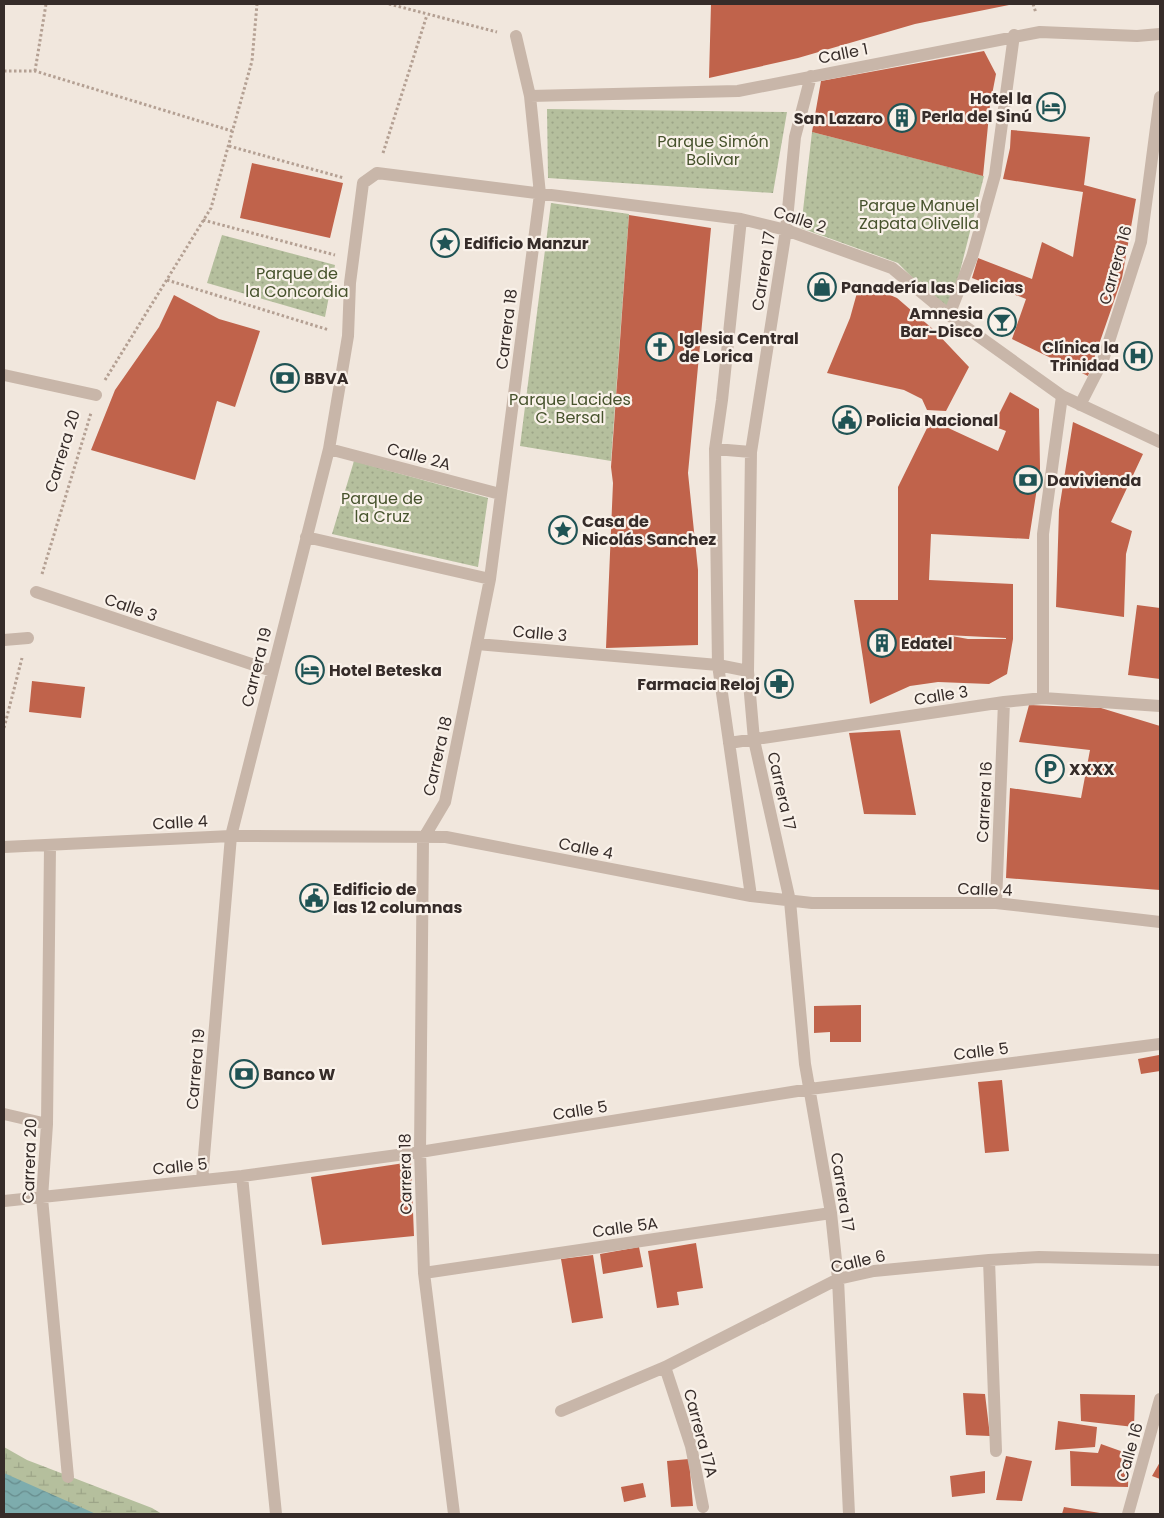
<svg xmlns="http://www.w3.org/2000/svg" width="1164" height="1518" font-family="Poppins,sans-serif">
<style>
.green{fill:url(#green-dots)}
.wetland{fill:url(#wetland-marsh)}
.water{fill:url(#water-waves)}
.building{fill:#c0634b;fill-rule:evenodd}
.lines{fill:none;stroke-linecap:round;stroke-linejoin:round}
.path{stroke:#b4a093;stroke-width:3;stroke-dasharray:2.5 2.5;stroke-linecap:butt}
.minor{stroke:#c8b6a9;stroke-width:12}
.labels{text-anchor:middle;stroke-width:4.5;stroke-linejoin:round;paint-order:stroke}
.street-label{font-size:16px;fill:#362c29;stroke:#f9f1e9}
.poi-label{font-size:16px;font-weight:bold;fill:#362c29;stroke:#f9f1e9;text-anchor:start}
.park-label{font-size:16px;fill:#47532d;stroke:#f9f1e9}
</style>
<defs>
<pattern id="green-dots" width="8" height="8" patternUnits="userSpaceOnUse" patternTransform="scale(1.25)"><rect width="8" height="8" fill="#b5bf9d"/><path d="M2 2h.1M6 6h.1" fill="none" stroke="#9ca487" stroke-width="1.8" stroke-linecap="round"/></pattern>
<pattern id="wetland-marsh" width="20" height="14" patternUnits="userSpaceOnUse" patternTransform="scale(1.25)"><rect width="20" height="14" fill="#b5bf9d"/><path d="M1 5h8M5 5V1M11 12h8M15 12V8" fill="none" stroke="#9ca487"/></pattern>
<pattern id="water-waves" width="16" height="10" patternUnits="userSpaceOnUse" patternTransform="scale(1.25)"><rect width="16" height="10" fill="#7dacad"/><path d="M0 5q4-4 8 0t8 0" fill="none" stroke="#678c8d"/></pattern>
</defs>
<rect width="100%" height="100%" fill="#f1e7dd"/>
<path class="green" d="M547,109L787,112L773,193L548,178Z
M812,132L984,176L949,315L898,263L801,228Z
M551,203L629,214L611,461L520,446Z
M222,235L335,265L325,317L207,283Z
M354,461L488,498L478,567L332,534Z"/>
<path class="wetland" d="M4,1447L27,1460L152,1508L162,1514H4Z"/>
<path class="water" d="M4,1473L96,1514H4Z"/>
<path class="building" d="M711,4H1009V5L915,24L798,58L709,78Z
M984,51L996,74L990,105L983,176L812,132L821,81Z
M1011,130L1090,137L1084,185L1136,199L1122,278L1088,376L1012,339L1026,299L972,278L978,258L1032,279L1042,242L1073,257L1083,192L1003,179L1010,148Z
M252,163L343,183L330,238L240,218Z
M629,215L711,228L688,473L698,570V645L606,648L613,483L611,467Z
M860,282L897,298L934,330L969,367L946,411L927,410L922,399L904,390L827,373L850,318Z
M174,295L219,319L260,331L235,407L217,401L195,480L91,450L115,390L159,327Z
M1010,392L1039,409L1040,469L1029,539L931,534L929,580L1013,584V639L1007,674L989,684L938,682L910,686L870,704L854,600H898V487L931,420L998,451L1006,431L993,426ZM946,635L1006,638V639H968Z
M1073,422L1143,454L1111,522L1132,531L1126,554L1124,617L1056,607L1059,510Z
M1137,605L1160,608V679L1128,675Z
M32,681L85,687L81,718L29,712Z
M1029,705L1101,708L1160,726V890L1006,878L1010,788L1081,798L1090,750L1019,742Z
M900,730L916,815L864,814L849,733Z
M861,1005V1042H830V1032L814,1033V1006Z
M1159,1055L1160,1071L1141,1074L1138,1059Z
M1002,1080L1009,1151L985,1153L978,1082Z
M411,1162L414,1236L322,1245L311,1177Z
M696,1243L703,1288L677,1292L679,1305L657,1308L648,1251Z
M639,1247L643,1267L603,1274L600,1254Z
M593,1255L603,1318L572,1323L561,1259Z
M963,1393L985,1394L990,1436L966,1435Z
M1080,1394L1135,1395L1134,1427L1081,1421Z
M1058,1421L1097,1427L1095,1447L1055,1450Z
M1101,1444L1129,1454L1128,1487L1071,1486L1070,1451L1098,1453Z
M1006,1456L1032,1461L1022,1501L996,1500Z
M689,1459L693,1506L671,1507L667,1461Z
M1160,1462V1479L1152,1476Z
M985,1471V1493L952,1497L950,1476Z
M643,1483L646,1497L624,1502L621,1487Z
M1064,1507L1100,1513V1514H1062Z"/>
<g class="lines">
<path class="path" d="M389,4L497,32
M1033,4L1036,13
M4,71H35L232,131
M35,71L46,4
M229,146L344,178
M383,153L427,15
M203,220L335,255
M167,280L329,330
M105,380L211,208L252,61L257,4
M42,574L91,413
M4,728L22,658"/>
<path class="minor" d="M811,76L795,137L786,230L751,452L748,671L754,740L790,901L805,1064L831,1213L838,1279L849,1514
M530,96L738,91L1040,32L1137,36L1160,34
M741,219L722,400L715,449L718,665L751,896
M949,315L972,257L995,175L1014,35
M4,375L96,395
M1080,405L1103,360L1141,242L1160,97
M329,449L500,494
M715,449L751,452
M306,537L490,579
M36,592L272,671
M4,640L28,638
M477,644L718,665L748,671
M1043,698V534L1062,396
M729,743L1004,702L1043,698L1160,706
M50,846L47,1124L42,1198L68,1477
M4,847L231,836L446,837L751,896L812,903H996L1160,922
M996,903L1004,702
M4,1114L47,1124
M242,1176L276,1514
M202,1180L231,836L329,449L348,336L350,283L363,183L377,173L741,219L786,230L892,268L949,315L1062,396L1160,442
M4,1201L242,1176L420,1152L810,1089L1160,1044
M989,1260L996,1451
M424,1273L831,1213
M665,1367L691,1446L703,1507
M561,1411L665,1367L838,1279L874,1271L989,1260L1039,1257L1160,1260
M454,1514L424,1273L420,1152L423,839L445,802L490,579L540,194L530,96L516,36
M1128,1514L1160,1399"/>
</g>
<defs>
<symbol id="hotel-ring" viewBox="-11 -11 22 22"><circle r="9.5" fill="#f9f1e9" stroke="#205455" stroke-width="1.5"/><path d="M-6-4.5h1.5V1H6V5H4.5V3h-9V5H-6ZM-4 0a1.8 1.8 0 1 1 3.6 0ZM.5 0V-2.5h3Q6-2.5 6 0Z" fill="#205455"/></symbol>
<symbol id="building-ring" viewBox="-11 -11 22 22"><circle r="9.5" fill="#f9f1e9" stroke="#205455" stroke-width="1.5"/><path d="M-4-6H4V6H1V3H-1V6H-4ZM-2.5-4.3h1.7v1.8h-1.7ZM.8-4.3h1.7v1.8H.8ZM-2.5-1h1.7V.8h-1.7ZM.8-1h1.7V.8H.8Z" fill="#205455"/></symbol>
<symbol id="sight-ring" viewBox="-11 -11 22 22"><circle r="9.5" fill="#f9f1e9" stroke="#205455" stroke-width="1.5"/><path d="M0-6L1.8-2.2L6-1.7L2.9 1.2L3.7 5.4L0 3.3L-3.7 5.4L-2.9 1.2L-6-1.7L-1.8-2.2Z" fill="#205455"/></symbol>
<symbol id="shop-ring" viewBox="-11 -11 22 22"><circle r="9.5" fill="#f9f1e9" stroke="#205455" stroke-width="1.5"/><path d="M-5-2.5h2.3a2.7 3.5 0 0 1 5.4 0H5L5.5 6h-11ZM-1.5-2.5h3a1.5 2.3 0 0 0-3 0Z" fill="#205455"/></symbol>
<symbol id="bar-ring" viewBox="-11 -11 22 22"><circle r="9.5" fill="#f9f1e9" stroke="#205455" stroke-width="1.5"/><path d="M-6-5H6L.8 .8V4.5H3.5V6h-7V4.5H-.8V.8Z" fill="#205455"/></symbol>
<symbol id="church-ring" viewBox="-11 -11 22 22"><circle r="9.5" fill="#f9f1e9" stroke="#205455" stroke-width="1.5"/><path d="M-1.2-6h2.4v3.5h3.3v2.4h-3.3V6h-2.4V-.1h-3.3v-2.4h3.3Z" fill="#205455"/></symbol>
<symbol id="hospital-ring" viewBox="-11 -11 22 22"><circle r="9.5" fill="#f9f1e9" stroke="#205455" stroke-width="1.5"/><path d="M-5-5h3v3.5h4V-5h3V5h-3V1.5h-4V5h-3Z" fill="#205455"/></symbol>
<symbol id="bank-ring" viewBox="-11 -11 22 22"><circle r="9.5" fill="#f9f1e9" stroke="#205455" stroke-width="1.5"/><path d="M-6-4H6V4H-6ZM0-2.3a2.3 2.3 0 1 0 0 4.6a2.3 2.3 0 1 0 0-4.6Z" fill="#205455"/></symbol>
<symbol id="civic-ring" viewBox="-11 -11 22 22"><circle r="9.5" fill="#f9f1e9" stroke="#205455" stroke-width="1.5"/><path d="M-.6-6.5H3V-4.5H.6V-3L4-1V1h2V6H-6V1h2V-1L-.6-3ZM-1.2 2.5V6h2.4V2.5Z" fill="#205455"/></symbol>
<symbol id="pharmacy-ring" viewBox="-11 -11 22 22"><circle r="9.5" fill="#f9f1e9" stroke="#205455" stroke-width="1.5"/><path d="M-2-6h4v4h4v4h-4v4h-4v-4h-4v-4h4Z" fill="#205455"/></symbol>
<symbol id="parking-ring" viewBox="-11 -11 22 22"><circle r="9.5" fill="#f9f1e9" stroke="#205455" stroke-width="1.5"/><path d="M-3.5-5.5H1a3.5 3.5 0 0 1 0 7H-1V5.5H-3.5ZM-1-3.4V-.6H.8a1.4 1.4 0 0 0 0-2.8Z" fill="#205455"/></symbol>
</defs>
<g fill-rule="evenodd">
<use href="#hotel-ring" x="1035" y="91" width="32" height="32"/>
<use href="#building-ring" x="886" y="102" width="32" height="32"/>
<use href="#sight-ring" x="429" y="227" width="32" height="32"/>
<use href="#shop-ring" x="806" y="271" width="32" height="32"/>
<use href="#bar-ring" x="986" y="306" width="32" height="32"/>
<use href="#church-ring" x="644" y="331" width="32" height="32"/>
<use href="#hospital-ring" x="1122" y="340" width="32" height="32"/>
<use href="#bank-ring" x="269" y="362" width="32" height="32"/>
<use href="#civic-ring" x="831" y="404" width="32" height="32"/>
<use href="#bank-ring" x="1012" y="464" width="32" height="32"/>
<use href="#sight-ring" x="547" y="514" width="32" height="32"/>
<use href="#building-ring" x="866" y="627" width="32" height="32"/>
<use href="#hotel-ring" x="294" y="654" width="32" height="32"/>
<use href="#pharmacy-ring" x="763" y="668" width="32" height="32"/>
<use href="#parking-ring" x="1034" y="753" width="32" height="32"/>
<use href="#civic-ring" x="298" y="882" width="32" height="32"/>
<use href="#bank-ring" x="228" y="1058" width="32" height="32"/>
</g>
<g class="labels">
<g class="street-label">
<text transform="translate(843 53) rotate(-11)" y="6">Calle 1</text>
<text transform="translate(800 219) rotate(18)" y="6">Calle 2</text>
<text transform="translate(1115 265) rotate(-74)" y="6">Carrera 16</text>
<text transform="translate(763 271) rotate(-81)" y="6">Carrera 17</text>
<text transform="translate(506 329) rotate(-83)" y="6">Carrera 18</text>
<text transform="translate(62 451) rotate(-73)" y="6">Carrera 20</text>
<text transform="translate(419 456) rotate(15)" y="6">Calle 2A</text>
<text transform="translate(131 607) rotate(19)" y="6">Calle 3</text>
<text transform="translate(540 633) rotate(5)" y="6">Calle 3</text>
<text transform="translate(256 667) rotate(-76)" y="6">Carrera 19</text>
<text transform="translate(941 695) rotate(-9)" y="6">Calle 3</text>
<text transform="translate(437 756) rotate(-77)" y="6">Carrera 18</text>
<text transform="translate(782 791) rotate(77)" y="6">Carrera 17</text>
<text transform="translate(984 802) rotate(-87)" y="6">Carrera 16</text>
<text transform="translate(180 822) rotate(-3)" y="6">Calle 4</text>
<text transform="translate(586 848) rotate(11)" y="6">Calle 4</text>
<text transform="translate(985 889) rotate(2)" y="6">Calle 4</text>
<text transform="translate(981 1051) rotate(-7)" y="6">Calle 5</text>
<text transform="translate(195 1069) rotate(-85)" y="6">Carrera 19</text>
<text transform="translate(580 1110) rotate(-9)" y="6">Calle 5</text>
<text transform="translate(29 1161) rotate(-88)" y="6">Carrera 20</text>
<text transform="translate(180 1166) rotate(-6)" y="6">Calle 5</text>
<text transform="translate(405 1174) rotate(-91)" y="6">Carrera 18</text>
<text transform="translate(843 1192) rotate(81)" y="6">Carrera 17</text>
<text transform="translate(625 1227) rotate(-8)" y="6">Calle 5A</text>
<text transform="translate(858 1261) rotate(-13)" y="6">Calle 6</text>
<text transform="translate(701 1433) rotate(75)" y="6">Carrera 17A</text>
<text transform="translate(1129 1452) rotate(-74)" y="6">Calle 16</text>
</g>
<g class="poi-label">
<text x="1032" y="104" text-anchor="end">Hotel la<tspan x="1032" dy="18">Perla del Sinú</tspan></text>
<text x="883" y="124" text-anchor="end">San Lazaro</text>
<text x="464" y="249">Edificio Manzur</text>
<text x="841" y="293">Panadería las Delicias</text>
<text x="983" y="319" text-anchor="end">Amnesia<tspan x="983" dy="18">Bar-Disco</tspan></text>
<text x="679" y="344">Iglesia Central<tspan x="679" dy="18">de Lorica</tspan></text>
<text x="1119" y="353" text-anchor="end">Clínica la<tspan x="1119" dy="18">Trinidad</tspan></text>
<text x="304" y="384">BBVA</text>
<text x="866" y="426">Policia Nacional</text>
<text x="1047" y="486">Davivienda</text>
<text x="582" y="527">Casa de<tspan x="582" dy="18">Nicolás Sanchez</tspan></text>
<text x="901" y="649">Edatel</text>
<text x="329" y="676">Hotel Beteska</text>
<text x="760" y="690" text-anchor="end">Farmacia Reloj</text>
<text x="1069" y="775">XXXX</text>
<text x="333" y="895">Edificio de<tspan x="333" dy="18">las 12 columnas</tspan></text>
<text x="263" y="1080">Banco W</text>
</g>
<g class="park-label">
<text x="713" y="147">Parque Simón<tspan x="713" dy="18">Bolivar</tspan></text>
<text x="919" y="211">Parque Manuel<tspan x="919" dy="18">Zapata Olivella</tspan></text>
<text x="297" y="279">Parque de<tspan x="297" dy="18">la Concordia</tspan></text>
<text x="570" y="405">Parque Lacides<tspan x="570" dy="18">C. Bersal</tspan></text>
<text x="382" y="504">Parque de<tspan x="382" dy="18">la Cruz</tspan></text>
</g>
</g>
<rect width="1164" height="1518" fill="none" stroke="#362c29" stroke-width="10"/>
</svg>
